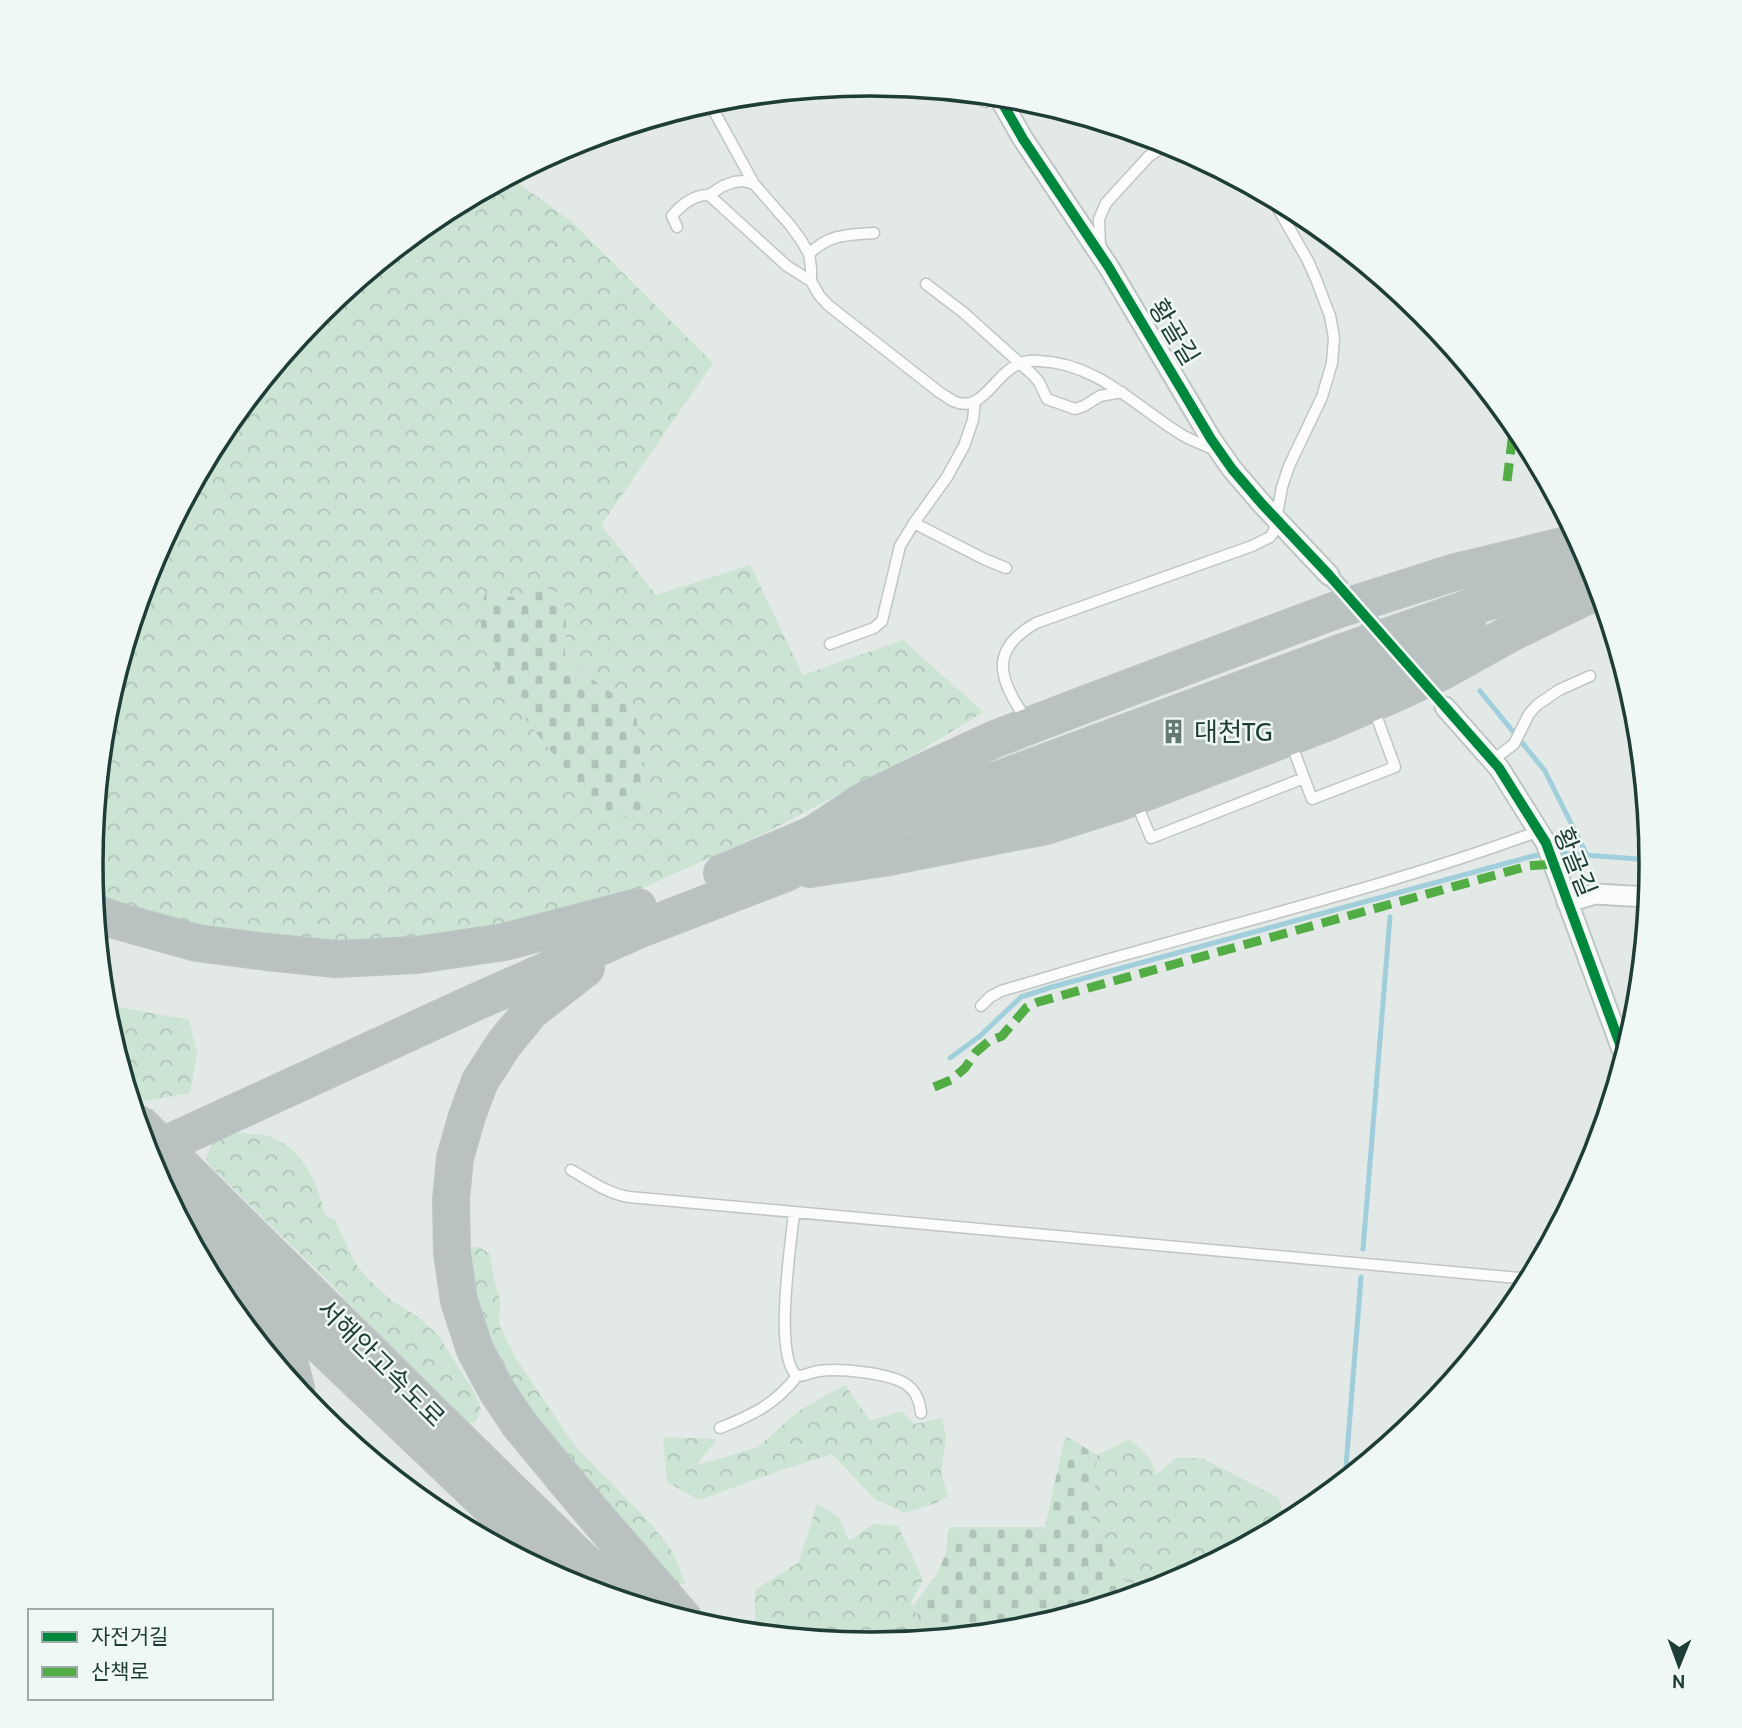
<svg xmlns="http://www.w3.org/2000/svg" width="1742" height="1728" font-family="Cabin,'Noto Sans KR',sans-serif">
<style>
.forest{fill:url(#forest-crowns);fill-rule:evenodd}
.cemetery{fill:url(#cemetery-stones)}
.lines{fill:none;stroke-linecap:round;stroke-linejoin:round}
.stream{stroke:#a0ceda;stroke-width:5}
.minor-tunnel{stroke:#bcc7c3;stroke-width:19;stroke-dasharray:19 10;stroke-linecap:butt}
.service-casing{stroke:#c0c6c3;stroke-width:13}
.minor-casing{stroke:#c0c6c3;stroke-width:23}
.motorway-casing{stroke:#bbc5c3;stroke-width:38}
.service{stroke:#fbfcfb;stroke-width:10}
.minor{stroke:#fbfcfb;stroke-width:19}
.motorway{stroke:#b9c2c1;stroke-width:35}
.motorway-bridge-casing{stroke:#bbc5c3;stroke-width:38;stroke-linecap:butt}
.motorway-bridge{stroke:#b9c2c1;stroke-width:35}
.quiet{stroke:#52ad45;stroke-width:9;stroke-dasharray:18 9;stroke-linecap:butt}
.cycleway-casing{stroke:#f0f8f5;stroke-width:15}
.cycleway{stroke:#00873e;stroke-width:10}
.labels{text-anchor:middle;stroke-width:5;stroke-linejoin:round;paint-order:stroke}
.street-label{font-size:26px;fill:#1f3d37;stroke:#f0f8f5}
.poi-label{font-size:26px;fill:#1f3d37;stroke:#f0f8f5;text-anchor:start}
.rim{fill:none;stroke:#1f3d37;stroke-width:3.5}
</style>
<defs>
<pattern id="forest-crowns" width="20" height="18" patternUnits="userSpaceOnUse" patternTransform="scale(1.75)"><rect width="20" height="18" fill="#cbe4d4"/><path d="M2 6a3 3 0 1 1 6 0M12 15a3 3 0 1 1 6 0" fill="none" stroke="#aec4b7"/></pattern>
<pattern id="cemetery-stones" width="16" height="16" patternUnits="userSpaceOnUse" patternTransform="scale(1.75)"><rect width="16" height="16" fill="#cbe4d4"/><path d="M2 7V4a2 2 0 0 1 4 0v3zM10 15v-3a2 2 0 0 1 4 0v3z" fill="#aec4b7"/></pattern>
</defs>
<rect width="100%" height="100%" fill="#e3e9e6"/>
<path class="forest" d="M510,177L573,223L713,363L601,525L656,595L750,565L803,675L903,640L983,712L915,754L771,830L647,886L596,905L428,944H259L95,902L91,864L106,711L151,565L223,430L320,312L438,215ZM485,594L524,598L566,620L565,655L579,670L619,698L636,714L646,803Z
M104,1000L119,1007L189,1020L197,1053L190,1093L146,1101L125,1080L106,1016Z
M243,1133C250,1134 258,1134 265,1135C302,1145 317,1182 325,1215L335,1220L355,1263L367,1278L391,1300L419,1318L438,1335L474,1392L481,1409L475,1423L463,1422L408,1368L329,1282L211,1167L206,1159C213,1134 220,1136 243,1133Z
M479,1247L490,1254L494,1279L500,1301L499,1324L515,1357L574,1445L651,1524L672,1551L686,1584L671,1583L496,1370L463,1255L469,1248Z
M845,1385L870,1421L902,1411L914,1424L942,1418L946,1438L941,1473L948,1496L936,1503L905,1513L875,1499L832,1454L785,1469L699,1500L667,1482L663,1437L717,1439L696,1465L757,1448L800,1410Z
M1130,1439L1149,1457L1156,1475L1176,1458H1202L1279,1498L1284,1523L1169,1585L1134,1595L1102,1543L1090,1540L1097,1455Z
M817,1504L839,1517L849,1541L874,1524L898,1526L923,1579L911,1603L928,1638L871,1644L755,1633V1590L799,1562Z"/>
<path class="cemetery" d="M541,586L563,595L566,620L565,655L579,670L619,698L636,714L646,803L638,815L628,818L602,810L553,754L510,699L483,639L479,611L485,594L524,598Z
M1065,1436L1097,1455L1090,1540L1102,1543L1134,1595L1023,1629L928,1638L913,1606L936,1576L946,1553L949,1527H1045Z"/>
<g class="lines">
<path class="stream" d="M1480,691L1545,771L1587,855
M950,1058L980,1036L1021,997L1052,987L1533,856L1558,853L1651,860
M1363,1249L1390,917
M1345,1479L1361,1277"/>
<path class="minor-tunnel" d="M1329,575L1389,643"/>
<defs>
<path id="service" d="M982,95L985,102
M709,102L754,184
M709,195L723,186L734,182L743,181L754,184L790,225L801,240L809,254L811,268V281
M677,227L672,216C681,205 695,194 709,195L787,266L811,281L819,295L828,305L939,392C944,395 948,398 953,401C979,413 991,383 1009,370C1017,363 1028,360 1039,361C1098,363 1137,408 1184,436C1193,441 1204,445 1213,449
M1100,247L1099,219L1106,203L1149,156L1169,143
M809,254C829,234 847,235 874,233
M926,284L964,313L1033,375L1039,382L1047,399L1075,409L1084,406L1100,396L1122,392
M914,523L984,559L1006,568
M830,644L874,628L882,621L900,546L914,523L947,477L964,446L973,420L975,402
M1026,719C1000,680 987,651 1036,623L1252,546L1270,537L1274,531L1282,487L1289,466L1322,397L1332,363L1334,338L1330,316L1316,279L1308,261L1272,198
M1291,743L1312,799L1395,767L1373,707
M1493,760L1514,744L1529,714L1537,705L1559,690L1590,676
M1136,802L1151,838L1304,778
M981,1006L990,997L1001,991C1046,978 1090,964 1135,952C1270,914 1407,880 1539,831
M571,1170C589,1180 608,1194 629,1197L1530,1279
M794,1212C791,1246 773,1355 797,1376C805,1376 811,1372 819,1371C839,1368 888,1373 906,1384C916,1391 920,1401 921,1413
M720,1428C752,1415 776,1404 797,1376"/>
<path id="minor" d="M999,97L1023,139L1108,266L1211,439L1232,469L1262,504L1329,575
M1445,707L1499,768L1546,843L1624,1055
M1567,902L1595,894L1648,897"/>
<path id="motorway" d="M927,830C1110,773 1290,702 1469,632
M809,837L862,802L934,767L995,739L1086,704L1336,610L1452,573L1579,542
M810,869L883,858L1046,826L1115,804L1323,724L1389,696L1443,671L1511,633L1599,590
M722,873L819,832
M96,913L114,920L197,943L267,952L336,959L417,955L504,942L638,907
M586,968L531,1011L504,1044L480,1081L467,1116L455,1158L451,1199L452,1253L459,1301L475,1350L497,1391L519,1424L580,1498L684,1619
M147,1153L469,1005L643,928L786,873L827,849L884,822L1340,653L1481,604L1566,577L1594,572
M215,1199L504,1484L581,1559L627,1601
M173,1205L571,1584
M250,1298L263,1314L288,1357L296,1388"/>
</defs>
<use href="#service" class="service-casing"/>
<use href="#minor" class="minor-casing"/>
<use href="#motorway" class="motorway-casing"/>
<use href="#service" class="service"/>
<use href="#minor" class="minor"/>
<use href="#motorway" class="motorway"/>
<defs>
<path id="motorway-bridge" d="M138,1122L215,1199"/>
</defs>
<use href="#motorway-bridge" class="motorway-bridge-casing"/>
<use href="#motorway-bridge" class="motorway-bridge"/>
<path class="quiet" d="M1507,481L1514,424
M934,1087L951,1080L965,1068L976,1052L989,1041L1002,1036L1027,1007L1038,1002L1528,866L1554,864"/>
<defs>
<path id="cycleway" d="M999,97L1023,139L1108,266L1211,439L1232,469L1262,504L1329,575L1499,768L1546,843L1624,1055"/>
</defs>
<use href="#cycleway" class="cycleway-casing"/>
<use href="#cycleway" class="cycleway"/>
</g>
<defs>
<symbol id="building-bare" viewBox="-9 -9 18 18"><path d="M-4-6H4V6H1V3H-1V6H-4ZM-2.5-4.3h1.7v1.8h-1.7ZM.8-4.3h1.7v1.8H.8ZM-2.5-1h1.7V.8h-1.7ZM.8-1h1.7V.8H.8Z" fill="#647974" stroke="#f0f8f5" stroke-width="2.5" paint-order="stroke"/></symbol>
</defs>
<g fill-rule="evenodd">
<use href="#building-bare" x="1156" y="714" width="35" height="35"/>
</g>
<g class="labels">
<g class="street-label">
<text transform="translate(1174 332) rotate(59)" y="9">황골길</text>
<text transform="translate(1575 862) rotate(68)" y="9">황골길</text>
<text transform="translate(381 1363) rotate(45)" y="9">서해안고속도로</text>
</g>
<g class="poi-label">
<text x="1194" y="741">대천TG</text>
</g>
</g>
<path d="M0 0H1742V1728H0ZM103 864a768 768 0 1 1 1536 0a768 768 0 1 1-1536 0Z" fill="#f0f8f5" fill-rule="evenodd"/>
<path class="rim" d="M103 864a768 768 0 1 1 1536 0a768 768 0 1 1-1536 0Z"/>
<rect x="28" y="1609" width="245" height="91" fill="#f0f8f5" stroke="#9cada9" stroke-width="2"/>
<rect x="42" y="1632" width="35" height="10" fill="#00873e" stroke="#9cada9" stroke-width="2"/>
<text x="91" y="1644" font-size="21" fill="#1f3d37">자전거길</text>
<rect x="42" y="1667" width="35" height="10" fill="#52ad45" stroke="#9cada9" stroke-width="2"/>
<text x="91" y="1679" font-size="21" fill="#1f3d37">산책로</text>
<g transform="translate(1679 1665) rotate(181)" stroke="#f0f8f5" stroke-width="5" paint-order="stroke">
<path d="M0-5L12 26L0 18L-12 26Z" fill="#1f3d37"/>
<text y="-10" font-size="19" font-weight="bold" text-anchor="middle" fill="#1f3d37">N</text>
</g>
</svg>
